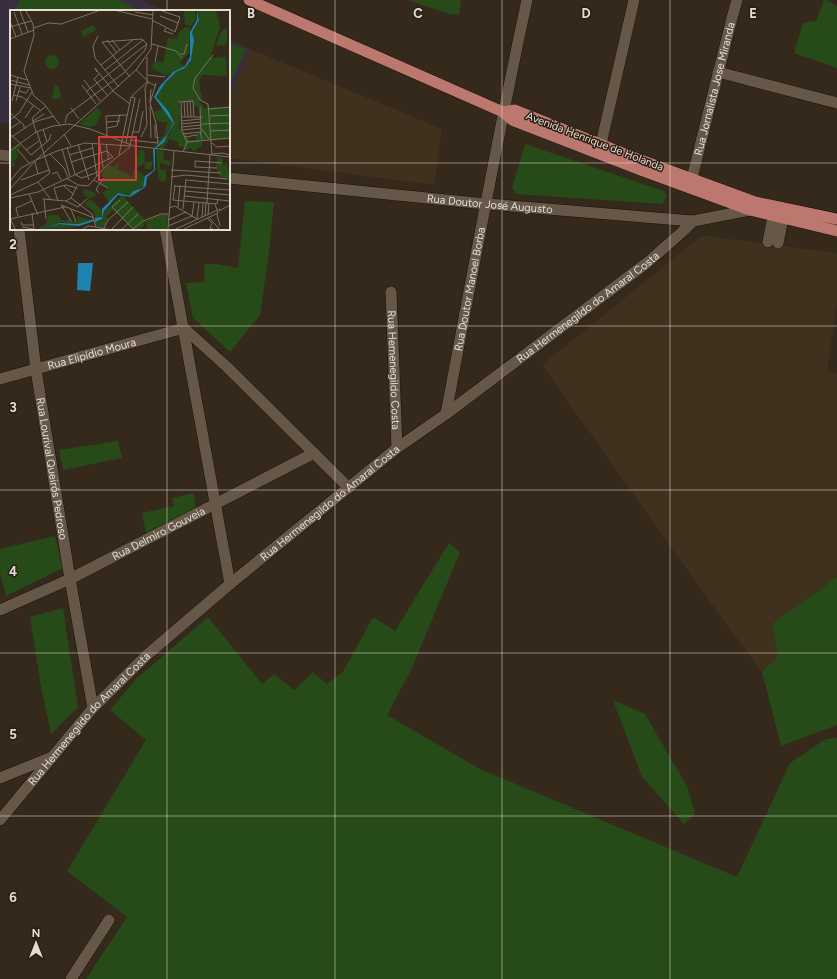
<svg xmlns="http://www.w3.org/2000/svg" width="837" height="979" font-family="Figtree,sans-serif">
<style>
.built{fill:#40311e}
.medical{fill:#372f3f}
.green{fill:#274a19}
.water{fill:#1e83af}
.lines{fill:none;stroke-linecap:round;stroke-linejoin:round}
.minor-casing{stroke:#1c1105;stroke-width:12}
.tertiary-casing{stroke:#1c1105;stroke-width:12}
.secondary-casing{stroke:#1c1105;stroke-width:12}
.primary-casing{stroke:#1c1105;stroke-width:12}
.minor{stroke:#665849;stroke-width:11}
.tertiary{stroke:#665849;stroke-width:11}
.secondary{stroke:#665849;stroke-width:11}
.primary{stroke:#bc786f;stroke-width:11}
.grid{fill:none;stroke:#e5ddd4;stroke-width:1;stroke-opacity:0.55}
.labels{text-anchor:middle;stroke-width:3;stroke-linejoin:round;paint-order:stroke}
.street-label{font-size:11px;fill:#e5ddd4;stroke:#2a1f12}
.inset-road{fill:none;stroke:#7b7165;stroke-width:1}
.view{fill:#d83a39;fill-opacity:0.15;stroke:#d83a39;stroke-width:2}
.inset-edge{fill:none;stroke:#e5ddd4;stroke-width:2}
.grid-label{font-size:13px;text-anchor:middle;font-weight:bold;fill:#e5ddd4;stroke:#2a1f12;stroke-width:3;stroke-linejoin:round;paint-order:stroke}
</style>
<rect width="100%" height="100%" fill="#35291b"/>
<path class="built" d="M250,49L442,129L434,185L229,158V99Z
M706,236L837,253V302L827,371L837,373V577L772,624L778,656L762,672L697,584L542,365L700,237Z"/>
<path class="medical" d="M0,0H141L166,11H11V124L0,123Z
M229,39L250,49L229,99Z"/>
<path class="green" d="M20,0H119L140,11H14Z
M408,0H461L459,15L449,14Z
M824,0H827L837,6V68L794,53L803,23L816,21Z
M229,43L246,49L229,85Z
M525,144L664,191L667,197L662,204L516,194L512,188Z
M245,201L274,202L269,252L260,315L230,352L193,318L186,283L205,282L204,264H216L238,268Z
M118,441L122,458L63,470L59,450Z
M194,493L196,508L189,513L146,533L142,513L174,506L172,498Z
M55,536L63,568L6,596L0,573V549Z
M449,543L460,552L412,668L387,715L480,769L737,877L790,763L826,739L837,738V979H86L127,917L67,871L146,740L110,710L136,679L208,617L262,684L274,674L294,690L313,672L327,684L343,672L373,617L395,631Z
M837,577V725L781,746L762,672L778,656L772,624Z
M63,608L78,707L51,734L41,687L30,617Z
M613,700L645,714L688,788L695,814L684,824L642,777Z"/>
<path class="water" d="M78,263H93L90,291L77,290Z"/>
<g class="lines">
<defs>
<g id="minor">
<path d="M718,72L837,103"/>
<path d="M601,144L634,0"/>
<path id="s1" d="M692,178L732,18L737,0"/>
<path id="s2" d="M19,229L36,370L70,579L93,708"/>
<path d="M165,229L230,584"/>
<path d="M768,242L773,216"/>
<path d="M778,243L783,219"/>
<path id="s3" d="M391,292L397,448"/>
<path id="s4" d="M0,379L184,328L227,367L349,488"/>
<path id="s5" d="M0,610L70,579L314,453"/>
<path d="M0,778L52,757"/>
<path d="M71,979L109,920"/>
</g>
<g id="tertiary">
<path id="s6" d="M446,414C472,276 497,138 527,0"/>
<path id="s7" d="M0,820L93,708L148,654L230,584L397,448L446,414L648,262L682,232L693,221"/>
</g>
<g id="secondary">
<path d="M0,155L11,156"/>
<path id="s8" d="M229,178L476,203L693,221L750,210"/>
</g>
<path id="primary" d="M249,0L503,112L515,110L638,159L755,202L837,219
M503,112L512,120L641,170L750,210L837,231"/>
</defs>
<use href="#minor" class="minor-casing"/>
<use href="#tertiary" class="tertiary-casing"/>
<use href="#secondary" class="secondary-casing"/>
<use href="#primary" class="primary-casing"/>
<use href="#minor" class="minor"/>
<use href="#tertiary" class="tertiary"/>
<use href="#secondary" class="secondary"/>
<use href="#primary" class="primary"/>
</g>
<path class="grid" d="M167,0V11M335,0V979M502,0V979M670,0V979M0,163H11M229,163H837M167,229V979M0,326H837M0,490H837M0,653H837M0,816H837"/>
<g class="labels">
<g class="street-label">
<text dy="4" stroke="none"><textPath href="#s1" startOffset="92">Rua Jornalista Jose Miranda</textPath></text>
<text transform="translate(595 141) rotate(21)" y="4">Avenida Henrique de Holanda</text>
<text dy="4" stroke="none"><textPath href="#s8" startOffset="262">Rua Doutor José Augusto</textPath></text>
<text dy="4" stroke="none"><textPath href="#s6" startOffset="127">Rua Doutor Manoel Borba</textPath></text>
<text dy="4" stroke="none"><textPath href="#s7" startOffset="783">Rua Hermenegildo do Amaral Costa</textPath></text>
<text dy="4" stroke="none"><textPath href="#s4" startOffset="95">Rua Elipídio Moura</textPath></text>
<text dy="4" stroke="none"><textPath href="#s3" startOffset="78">Rua Hemenegildo Costa</textPath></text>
<text dy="4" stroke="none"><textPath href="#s2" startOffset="242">Rua Lourival Queirós Pedroso</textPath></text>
<text dy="4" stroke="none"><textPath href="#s7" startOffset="459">Rua Hermenegildo do Amaral Costa</textPath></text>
<text dy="4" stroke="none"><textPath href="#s5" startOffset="176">Rua Delmiro Gouveia</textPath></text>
<text dy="4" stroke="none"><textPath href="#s7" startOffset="135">Rua Hermenegildo do Amaral Costa</textPath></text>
</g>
</g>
<g transform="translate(10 10)">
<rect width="220" height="220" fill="#35291b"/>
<path d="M174,1H185L186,9L181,16L175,14ZM188,1H206L210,17L200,48L216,47L217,66L192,65L189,72L192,89L189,91L194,98L220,97V128L192,130V136L186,139V142L180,138L175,141L173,137L168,136L169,133L159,129L153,139L147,137L159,126L164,112L146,87L155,73L166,62L175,58L181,50L184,30L182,22L189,10ZM183,91L184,96L190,97L191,122L180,126H185L187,130H180L169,118L171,102L168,92ZM83,15L86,20L73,27L71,21ZM177,16L180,17L179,43L170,52L174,56L156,66L145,60L142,57L144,52H153L158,28L167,29L170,21L176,17L179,19ZM217,18V34L206,36L211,21ZM35 52a7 7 0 1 1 14 0a7 7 0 1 1-14 0ZM45,74L49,78L51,88L42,89ZM87,98L92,102L86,115L80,117L69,114ZM153,99L158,103L163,113L152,132L143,137L154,125L157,113L148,111L144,102ZM8,134L12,136L6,139L8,147L3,151L5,155L2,157L0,142ZM129,140H134L135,152L143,151L141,159H135V152L126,159L135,166V175L119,186L108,183L100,193L92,183L98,179L91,174L95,168L92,166L94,158L98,154L104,157L109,151L107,159L122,166ZM146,140L154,141L153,150L161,151L159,156L151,152L150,156V159L156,160V171L151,172L148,167ZM207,147L213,148V156L217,153L220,171L211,169L206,157ZM74,179L84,182L86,186L78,189L73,182ZM112,185L135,210L134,216L129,219H123L104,199L96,207L98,209L93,218L87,216L85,212L92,209L95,201ZM81,189L93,202L90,208H85L84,201L74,194ZM151,204L158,205L157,219H137L136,211ZM39,205H48L51,210L57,211L58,209L67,213V206L82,210L69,214L50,212L34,219H28L36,214ZM49,214H58L69,217L37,219Z" fill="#274a19" fill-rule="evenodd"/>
<path d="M187,1L189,10L182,22L184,30L181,50L175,58L166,62L155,73L146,87L159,102L164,113L154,132L145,139V160L137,167L136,175L134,178L120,187L108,185L94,201L92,209L85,212V208L92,207V199L108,183L119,186L124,181L133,178L135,166L144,160L143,140L157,125L163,113L144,87L150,76L163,62L175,56L180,47V22L187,10ZM84,209V211L69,216L49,214L34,219L49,213L69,214Z" fill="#1e83af"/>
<path class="inset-road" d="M10,1L18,22M16,1L23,14L24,25L14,61L24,86L34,94L50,115M108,1L142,9M4,2L12,24M125,2L143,5M150,6L168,13M142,10L165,22L170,7L152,1M0,11L6,27M0,17L21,11M24,18L38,13L51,14L88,1M156,18L154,21L163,24M88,26L83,36L85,48L109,77M0,29L24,20M97,30L107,43M102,30L110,40M142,34L166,41L172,48M170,44H174L177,34M145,52L148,36M91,55L124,29M95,60L133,30M126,60L139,72M87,62L85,58L104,82L120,94M90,63L84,69L98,86M0,65L17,70M138,65L155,67M120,67L92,32L132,29L137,34M0,70L19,75M74,70L90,91M146,73L140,93L146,113L148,133M0,74L21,78M72,75L86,94M9,81L16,83L19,79M77,81L137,34M4,85L12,87L30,100M2,91L8,67M6,91L10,77M174,91L175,107M177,91L178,107M180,91L181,107M140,92L141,79M168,92L183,91L184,107M171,92L172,121L177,132L173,142M140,96L141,128M190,97L191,123M61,98L69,109M199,99L220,97M0,103L14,115V118M200,106L220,105M171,107H193M15,108L23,96M0,110L9,103L22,82M23,111L34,104M171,111L191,109M96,112L110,111M55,113L57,105L115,62L135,40L137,34M171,114L191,112M192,114L220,113M145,115V127L149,128M171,117L192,115M97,118L107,116L110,104M0,119L10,112M33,119L37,132M192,119L199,129M171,120L191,118M201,121L220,120M26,122L22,108L36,96M123,122H129L133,101M0,124L9,132M54,124L61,136M173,124L190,122L192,129M97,125L96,106L117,105M131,127L137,115L135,78L138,72L146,76M175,127L187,125M0,128L24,112L44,106M121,130L148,133M9,132L21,145L39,130L41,124M177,132L220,128M82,133L87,166M116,133L125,88L121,87M202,133L207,137L220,136M68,134L79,170M90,134L93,158M96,134L99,150M120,135L130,89M57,137L65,164M7,139L19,153M52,139L60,166M16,140L29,131M0,141L26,122L43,116L59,114L80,119L124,136L220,147M40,144L54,158L58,167M202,144L212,143L220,145M59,145L83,138M109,145L121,87L137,72V47M202,145L198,94L190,90L183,78L185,68L203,45M25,152L28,164M61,152L97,141L103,147M207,158L185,157V151L212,153M161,160L211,163M42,164L47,162L51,170M64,164L72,168L88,162M161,167L176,165L217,169M56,168L68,175L78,176L96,156L120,137M11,170L39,160M84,170L98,178M176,170L220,174M0,171L11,158L26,150L126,60L141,39L143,1M28,172L41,190M165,175L163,190L207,194L208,189M54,176L63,184M164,176L220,180M44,178L56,175L67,178M44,178L48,191M0,179L26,150L47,141L75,133L121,136M175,181L220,185M89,183L86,179L94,168M19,184L28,205M0,185L28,172L40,163L27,122M174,186L220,191M0,188L28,182L103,147M61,188L82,204L86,217L96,219M33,189L56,191L68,197L77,189M34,189L36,209M110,190L102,197L123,219L133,211L151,204H159M56,191L61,188L67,176M197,193L200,145M51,195L84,208M52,196L61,211M168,197L170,175M159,198L165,196L187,209L189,193M61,199L66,212M173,199L176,169M209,201L220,195M22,203L24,219M207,204L210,216M198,205L199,193M8,206L6,198L22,191M182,206L184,192M195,206L196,193M192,207L193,193M199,207L209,219M0,208L5,219M197,208L202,213L200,218L203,219M0,209L55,197M158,210L176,202M11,212L12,215H24M158,216L182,206M12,217L24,219M94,218L98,210L118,192M73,219L78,216L86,217M102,219L123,197M112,219L128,204M158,219L164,141M166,219L210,199M174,219L208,203L205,194"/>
<path class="view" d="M89,127H126V170H89Z"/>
<rect width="220" height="220" class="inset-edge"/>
</g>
<g class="grid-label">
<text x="251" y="18">B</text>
<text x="418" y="18">C</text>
<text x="586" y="18">D</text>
<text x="753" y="18">E</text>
<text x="13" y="249">2</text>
<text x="13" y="412">3</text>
<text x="13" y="576">4</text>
<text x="13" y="739">5</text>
<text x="13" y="902">6</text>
</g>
<g transform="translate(36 943)" stroke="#2a1f12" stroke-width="3" paint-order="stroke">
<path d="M0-3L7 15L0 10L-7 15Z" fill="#e5ddd4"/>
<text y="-6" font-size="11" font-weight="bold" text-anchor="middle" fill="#e5ddd4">N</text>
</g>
</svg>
